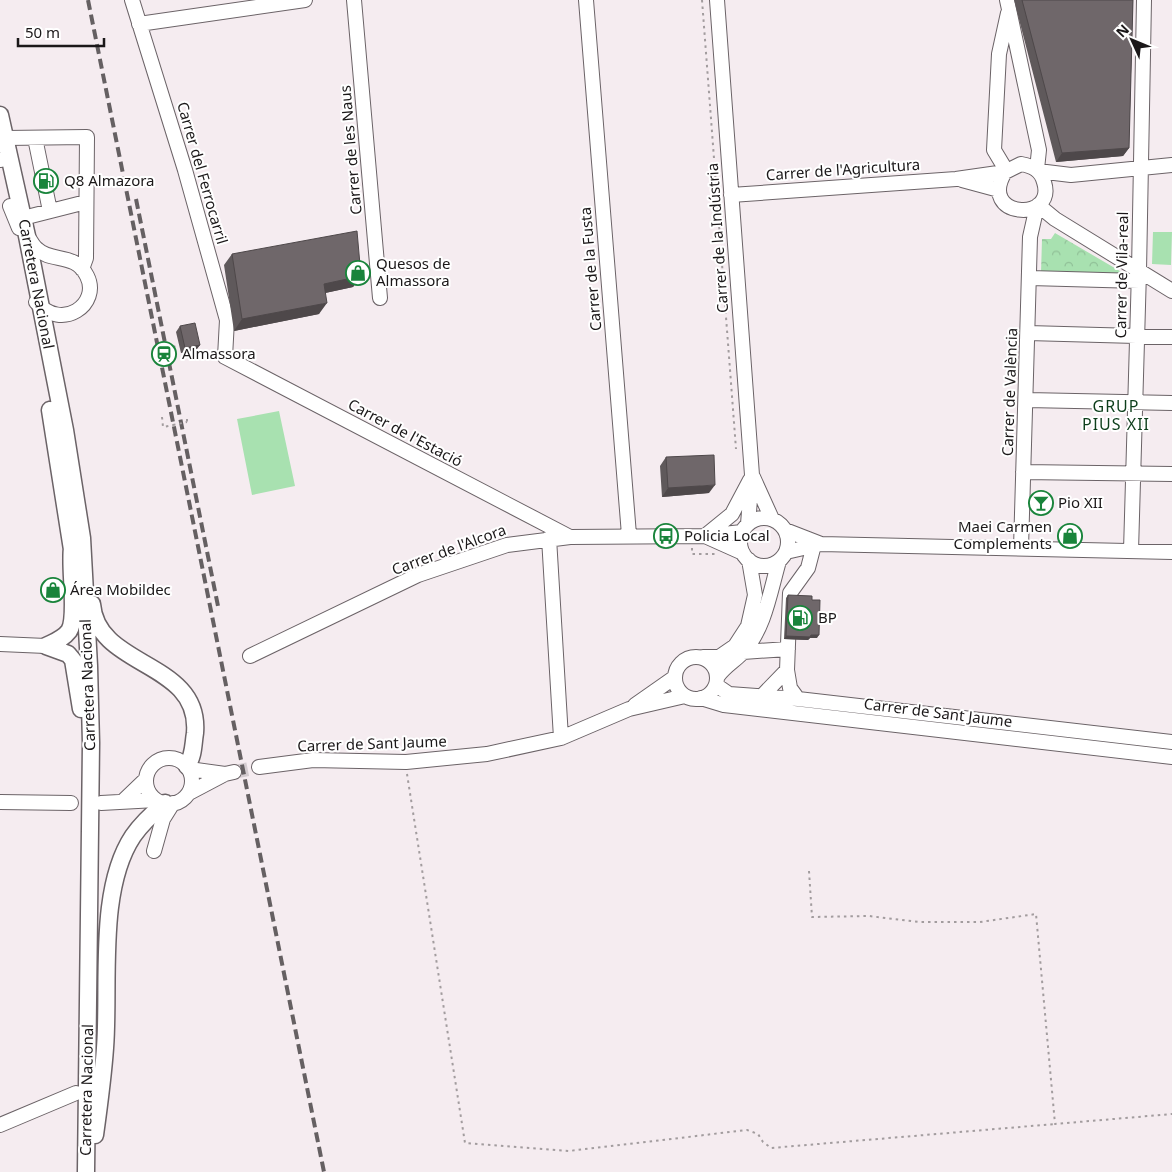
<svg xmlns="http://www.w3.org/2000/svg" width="1172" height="1172" font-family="'Noto Sans',sans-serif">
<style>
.green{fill:#a8e1b0}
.park{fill:url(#park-crowns)}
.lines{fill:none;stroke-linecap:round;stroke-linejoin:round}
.minor-tunnel{stroke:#d4ccd0;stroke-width:14;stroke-dasharray:14 7;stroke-linecap:butt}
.minor-casing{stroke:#6b6367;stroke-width:16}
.major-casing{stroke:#6b6367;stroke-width:19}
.path{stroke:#a29c9e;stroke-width:2;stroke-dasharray:2.5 4;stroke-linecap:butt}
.minor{stroke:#fff;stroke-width:14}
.major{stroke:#fff;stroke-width:16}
.rail{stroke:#656062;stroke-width:4;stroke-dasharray:10 5;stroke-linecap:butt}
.path-bridge{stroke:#a29c9e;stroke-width:2;stroke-dasharray:2.5 4;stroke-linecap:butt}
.wall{fill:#5f595b}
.shaded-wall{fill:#4e484a}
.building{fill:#6f676a;stroke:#4e484a}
.labels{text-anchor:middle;stroke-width:4;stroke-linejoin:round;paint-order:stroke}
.street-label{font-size:15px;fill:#1b1819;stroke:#fff}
.poi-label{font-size:15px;fill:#1b1819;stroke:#fff;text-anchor:start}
.neighbourhood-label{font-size:16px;letter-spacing:1px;fill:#0d3e1b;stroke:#fff}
</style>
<defs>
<pattern id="park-crowns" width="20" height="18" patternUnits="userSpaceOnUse" patternTransform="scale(1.25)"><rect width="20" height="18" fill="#a8e1b0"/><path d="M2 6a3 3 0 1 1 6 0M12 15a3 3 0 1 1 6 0" fill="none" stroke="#90c097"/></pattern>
</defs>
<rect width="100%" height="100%" fill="#f5ecf0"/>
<path class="green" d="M1153,232H1172L1171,265L1152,264Z
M279,411L295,486L252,495L237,419Z"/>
<path class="park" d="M1055,233L1125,274L1041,273L1042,239H1051Z"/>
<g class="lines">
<path class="minor-tunnel" d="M234,772L259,767"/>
<defs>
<path id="minor" d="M132,0L185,170L227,320L225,357L570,537
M354,0L380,298
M586,0L629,535
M717,0L752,475L748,524
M1007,0L1039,150L1037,169
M139,24L305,0
M5,138L87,137L86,258L82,269
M35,138L50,211
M0,160H1
M1006,170L994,150L999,54L1008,13
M1038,171L1071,175L1172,165
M962,180L999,190
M731,195L956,179L1005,172L1021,164C1032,166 1041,170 1044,182C1057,223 977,218 1005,172
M1038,205L1055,219L1172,291
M10,206L19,228
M23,218L86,202
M28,237C31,241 33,246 37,249C51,263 75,252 87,276C101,304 62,332 36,302
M1030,278L1139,281
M1028,333L1172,337
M1027,400L1172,403
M1023,472L1172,474
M753,477L772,519
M740 542a24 24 0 1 1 48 0a24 24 0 1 1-48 0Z
M785,530L821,544L1172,552
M705,536L732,514L750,480
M705,536L743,553
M549,538L561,738
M1021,548L1030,237L1037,206
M1131,551L1139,271L1144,0
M786,552L821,544
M0,644L46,646
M743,652L788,649
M250,656L418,575L507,545L570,537L705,536L742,532
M675 678a21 21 0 1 1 42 0a21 21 0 1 1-42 0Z
M703,657H719L735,646L748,626L755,595L749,560
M718,676C725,666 735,661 743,652C765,628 770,592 779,561
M716,685L729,694L798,699L1172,742
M761,697L787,670
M701,698L724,705L1172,757
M798,699L790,688L787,670L790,593L808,568L814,545
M635,705L675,677
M146 781a23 23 0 1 1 46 0a23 23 0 1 1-46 0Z
M259,767L313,760L406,762L487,754L561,738L629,709L685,696
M189,769L225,774
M189,793L225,774L234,772
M0,802L71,803
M122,802L146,779
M101,803L156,800
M154,851L163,819L173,803
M0,1125L76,1093"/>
<path id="major" d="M0,115L27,236L65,430L82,538L89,666L91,743L86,1172
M50,410L73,556
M92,604C97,669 201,660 195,733C193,745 194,755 187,766
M46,646C54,642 63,639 69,631C78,617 69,568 72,548
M46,646L68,654L73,660L81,709
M95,1135C99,1106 103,1077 105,1048C110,985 97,890 133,836C142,823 153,813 165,803"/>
</defs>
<use href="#minor" class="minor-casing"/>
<use href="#major" class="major-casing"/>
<path class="path" d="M702,0L736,449
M173,347L179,345
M162,417L163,427L173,425
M187,419V422
M692,548V554H715
M407,774L465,1143L569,1151L747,1130L758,1134L763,1142L771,1148L1055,1124
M809,871L812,917L869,916L919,922H980L1036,914L1055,1124L1172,1114"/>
<use href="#minor" class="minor"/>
<use href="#major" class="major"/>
<path class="rail" d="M88,0L324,1172
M136,199L218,606"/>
<path class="path-bridge" d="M173,425L187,422"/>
</g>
<path class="wall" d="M1014,0H1133L1129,148L1123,156L1056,162Z
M232,254L361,276L353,287L325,293L319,314L234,331L224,265Z
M180,326L200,345L196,350L181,353L176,332Z
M666,457L709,493L662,497L660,466Z
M788,595L812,600L817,638H810L808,640L784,639L786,598Z"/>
<path class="shaded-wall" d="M1129,148L1123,156L1056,162L1062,153Z
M361,276L353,287L316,295L324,284Z
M327,303L319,314L234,331L242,319Z
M200,345L196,350L181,353L185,348Z
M715,485L709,493L662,497L668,488Z
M811,635H819L817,638H810L808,640L784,639L786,636Z"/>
<path class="building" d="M1022,0H1133L1129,148L1062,153Z
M357,231L361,276L324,284L327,303L242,319L232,254Z
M195,323L200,345L185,348L180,326Z
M714,455L715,485L668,488L666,457Z
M788,595L812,596V600H820L819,635H811L810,637L786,636Z"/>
<defs>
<symbol id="fuel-ring" viewBox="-11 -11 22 22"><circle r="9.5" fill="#fff" stroke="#19843b" stroke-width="1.5"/><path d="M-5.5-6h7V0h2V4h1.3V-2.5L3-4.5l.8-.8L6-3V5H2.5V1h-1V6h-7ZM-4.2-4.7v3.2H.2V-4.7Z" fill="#19843b"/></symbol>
<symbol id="shop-ring" viewBox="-11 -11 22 22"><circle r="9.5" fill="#fff" stroke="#19843b" stroke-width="1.5"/><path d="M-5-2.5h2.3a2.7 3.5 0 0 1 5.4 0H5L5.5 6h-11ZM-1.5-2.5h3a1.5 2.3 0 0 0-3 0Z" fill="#19843b"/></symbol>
<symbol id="station-ring" viewBox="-11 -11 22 22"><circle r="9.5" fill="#fff" stroke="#19843b" stroke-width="1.5"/><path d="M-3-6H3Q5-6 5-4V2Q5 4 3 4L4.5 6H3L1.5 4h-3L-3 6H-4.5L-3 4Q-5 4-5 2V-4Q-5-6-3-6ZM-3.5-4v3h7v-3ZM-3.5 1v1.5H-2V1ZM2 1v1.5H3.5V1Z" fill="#19843b"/></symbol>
<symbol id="bar-ring" viewBox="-11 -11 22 22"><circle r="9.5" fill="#fff" stroke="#19843b" stroke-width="1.5"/><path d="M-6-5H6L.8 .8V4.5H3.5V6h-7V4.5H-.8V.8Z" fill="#19843b"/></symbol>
<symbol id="bus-ring" viewBox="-11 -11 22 22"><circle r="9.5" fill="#fff" stroke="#19843b" stroke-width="1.5"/><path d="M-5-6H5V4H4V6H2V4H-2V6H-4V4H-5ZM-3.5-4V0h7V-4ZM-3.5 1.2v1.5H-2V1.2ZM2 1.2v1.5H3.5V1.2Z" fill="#19843b"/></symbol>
</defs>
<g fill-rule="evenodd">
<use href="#fuel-ring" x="32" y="167" width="28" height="28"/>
<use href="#shop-ring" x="344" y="259" width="28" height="28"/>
<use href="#station-ring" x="150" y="340" width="28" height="28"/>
<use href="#bar-ring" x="1027" y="489" width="28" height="28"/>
<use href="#bus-ring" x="652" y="522" width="28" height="28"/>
<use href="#shop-ring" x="1056" y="522" width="28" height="28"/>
<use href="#shop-ring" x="39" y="576" width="28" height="28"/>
<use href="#fuel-ring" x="786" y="604" width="28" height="28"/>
</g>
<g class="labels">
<g class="street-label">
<text transform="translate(351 150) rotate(-95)" y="5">Carrer de les Naus</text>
<text transform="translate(843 170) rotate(-4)" y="5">Carrer de l'Agricultura</text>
<text transform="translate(202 173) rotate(74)" y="5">Carrer del Ferrocarril</text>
<text transform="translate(718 238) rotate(-94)" y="5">Carrer de la Indústria</text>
<text transform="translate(591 269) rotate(-95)" y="5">Carrer de la Fusta</text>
<text transform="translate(1122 275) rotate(-89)" y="5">Carrer de Vila-real</text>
<text transform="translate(36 284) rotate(79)" y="5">Carretera Nacional</text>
<text transform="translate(1010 392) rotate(-88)" y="5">Carrer de València</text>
<text transform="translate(405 433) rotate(28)" y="5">Carrer de l'Estació</text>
<text transform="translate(449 550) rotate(-20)" y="5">Carrer de l'Alcora</text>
<text transform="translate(88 685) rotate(-92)" y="5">Carretera Nacional</text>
<text transform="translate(938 713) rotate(7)" y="5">Carrer de Sant Jaume</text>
<text transform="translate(372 744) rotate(-2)" y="5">Carrer de Sant Jaume</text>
<text transform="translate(87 1090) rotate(-89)" y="5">Carretera Nacional</text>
</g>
<g class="poi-label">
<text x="64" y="186">Q8 Almazora</text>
<text x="376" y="269">Quesos de<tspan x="376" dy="17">Almassora</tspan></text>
<text x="182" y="359">Almassora</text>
<text x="1058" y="508">Pio XII</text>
<text x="1052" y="532" text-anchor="end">Maei Carmen<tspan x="1052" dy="17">Complements</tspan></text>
<text x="684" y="541">Policia Local</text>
<text x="70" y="595">Área Mobildec</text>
<text x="818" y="623">BP</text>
</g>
<g class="neighbourhood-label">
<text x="1116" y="412">GRUP<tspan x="1116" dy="18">PIUS XII</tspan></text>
</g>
</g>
<g transform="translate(1132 40) rotate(314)" stroke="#ffffff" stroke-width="4" paint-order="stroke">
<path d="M0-4L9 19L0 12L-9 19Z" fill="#1b1819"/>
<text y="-8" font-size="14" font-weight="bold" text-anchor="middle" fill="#1b1819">N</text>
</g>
<path d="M18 38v8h86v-8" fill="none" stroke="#1b1819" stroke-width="2.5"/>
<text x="25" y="38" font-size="15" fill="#1b1819" stroke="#ffffff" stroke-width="4" paint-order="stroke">50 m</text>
</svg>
